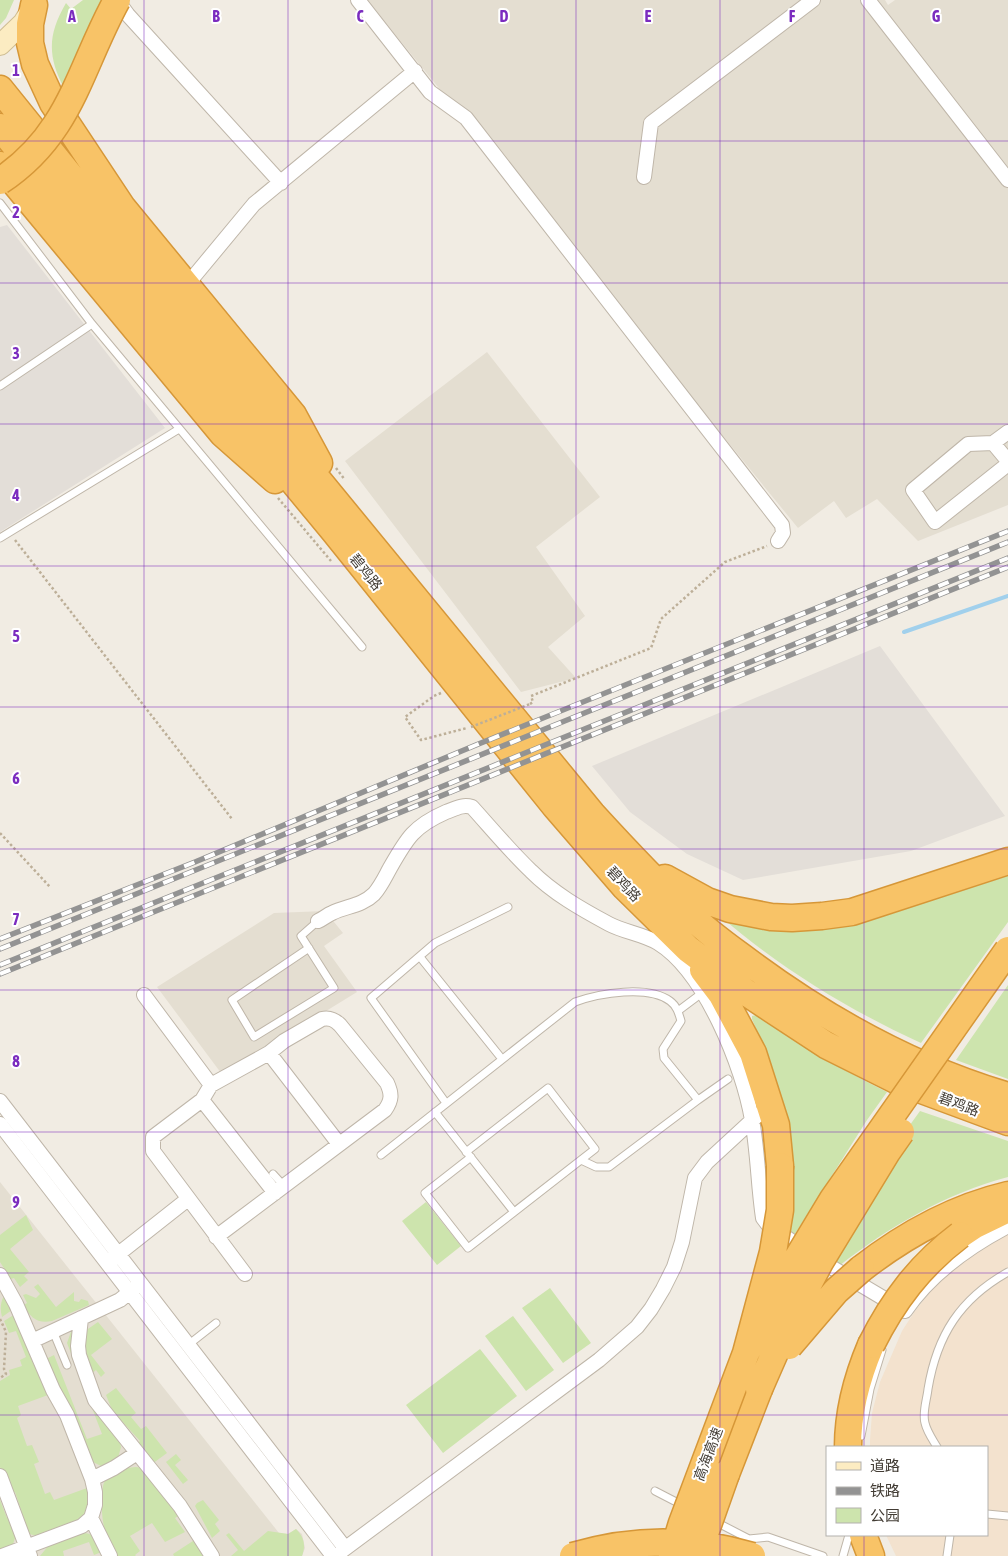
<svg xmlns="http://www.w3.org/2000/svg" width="1008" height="1556" font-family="'Asap Condensed','Noto Sans SC',sans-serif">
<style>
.residential{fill:#e4ded1}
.commercial{fill:#f3e2ce}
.industrial{fill:#e3ded8}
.green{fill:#cde4ad}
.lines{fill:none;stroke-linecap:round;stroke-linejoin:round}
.stream{stroke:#a1d0ec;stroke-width:4}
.lane-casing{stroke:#bfb6a9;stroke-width:9}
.street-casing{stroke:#bfb6a9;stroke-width:16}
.secondary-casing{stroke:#cfbe94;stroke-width:22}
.highway-casing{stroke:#d69738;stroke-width:29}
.path{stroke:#bdaf98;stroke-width:2.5;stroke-dasharray:2.5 2.5;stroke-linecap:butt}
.lane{stroke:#fff;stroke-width:7}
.street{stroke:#fff;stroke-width:14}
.secondary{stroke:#fcecc2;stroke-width:20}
.highway{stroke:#f8c367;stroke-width:26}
.rail-casing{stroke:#939393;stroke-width:5.5}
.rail{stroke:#fff;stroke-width:4;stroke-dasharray:11;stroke-linecap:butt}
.highway-bridge-casing{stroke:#d69738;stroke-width:29;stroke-linecap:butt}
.path-bridge{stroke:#bdaf98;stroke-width:2.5;stroke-dasharray:2.5 2.5;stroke-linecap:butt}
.highway-bridge{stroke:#f8c367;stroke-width:26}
.grid{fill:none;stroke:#7b2cbf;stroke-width:1;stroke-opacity:0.55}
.labels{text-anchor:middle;stroke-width:4;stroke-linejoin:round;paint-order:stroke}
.street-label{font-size:14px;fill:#423c34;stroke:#fff}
.grid-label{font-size:16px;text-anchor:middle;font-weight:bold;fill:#7b2cbf;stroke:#fff;stroke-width:4;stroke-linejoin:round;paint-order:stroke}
</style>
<rect width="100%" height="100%" fill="#f1ece3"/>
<path class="residential" d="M367,0H885L888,5L895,0H1008V505L918,541L877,499L846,518L834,501L798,528Z
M487,352L600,497L536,547L585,616L548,647L576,678L521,692L345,461Z
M325,911L343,933L324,946L357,992L266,1048L221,1073L157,987L274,913Z
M0,1182L279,1533L288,1534L296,1529L302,1534L305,1548L302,1556H0Z"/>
<path class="commercial" d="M1008,1233V1556H896L886,1535H987V1447H870V1440L872,1413L880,1382L902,1331L915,1311L937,1283L962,1261Z"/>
<path class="industrial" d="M7,225L165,428L0,532V227Z
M880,646L1005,816L911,851L743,880L687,854L630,812L592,766Z"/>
<path class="green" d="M0,0H14L6,18L0,25Z
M83,0H105L64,88C47,56 48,34 66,3L71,9Z
M1008,866V922L921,1043C849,1010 782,969 721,917L749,924Z
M1008,985V1079L956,1060Z
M756,1015C798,1045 841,1069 887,1092L867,1120L795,1234L780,1224L762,1043L752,1019V1016Z
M920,1111L1008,1141V1177C945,1194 890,1226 839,1266L824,1256L889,1154Z
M426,1202L461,1246L437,1265L402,1221Z
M26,1215L33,1230L10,1249L29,1272L24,1276L28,1280L20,1287L14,1278L11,1279L0,1262V1235Z
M38,1284L56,1307L74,1292V1301L79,1302L81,1299L88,1301L89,1305L52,1321C38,1324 30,1318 24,1305L27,1303L23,1295L26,1294L36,1298L40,1294L34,1287Z
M550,1288L591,1343L563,1363L522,1308Z
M4,1296L12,1310L2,1317C0,1310 0,1303 4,1296Z
M12,1316H15L48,1395L18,1406L21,1415L17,1418L27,1446L32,1445L39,1462L34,1464L45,1494L50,1492L54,1500L87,1488C93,1515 79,1521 57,1529C49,1533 40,1538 30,1534C23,1531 21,1521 18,1515L22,1513L15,1492L10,1493L0,1467V1381L10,1375L9,1370L22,1366L20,1360L26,1357L16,1331L9,1333L4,1321Z
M513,1316L554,1370L526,1391L485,1336Z
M98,1322L112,1339L91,1355L105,1373L101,1377L96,1370L90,1375L82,1353L85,1331Z
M72,1329H74V1347L119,1439L121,1447L118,1458L103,1467L93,1462L89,1456C83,1440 77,1423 71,1408C64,1392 47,1375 48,1358L54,1355L87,1439L102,1434L67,1343Z
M480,1349L517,1396L443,1453L406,1405Z
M116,1388L136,1413L131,1417L141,1429L146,1426L167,1453L152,1464L137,1444L140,1441L119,1418L116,1420L106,1395Z
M176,1454L181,1460L175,1465L188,1480L183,1484L166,1462Z
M136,1467L142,1468L180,1515L175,1518L185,1532L165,1542L152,1523L130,1536L140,1551L135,1555L136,1556H114C106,1537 101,1522 102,1502C102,1497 102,1491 103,1486C106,1473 124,1468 136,1467Z
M0,1500L7,1518L11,1517L16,1535L13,1544L0,1550Z
M203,1500L219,1520L215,1524L220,1531L212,1538L195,1506L197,1503Z
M296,1529C304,1537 306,1545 302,1556H231L238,1550L226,1535L229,1533L244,1551L268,1531L288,1534Z
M82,1533C94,1532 98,1541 104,1551L94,1555L89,1542L63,1551L64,1556H40L49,1545Z
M196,1539L207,1556H174L173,1554Z"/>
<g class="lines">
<path class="stream" d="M904,632L1008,596"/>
<defs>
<path id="lane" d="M0,203L92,324L362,647
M0,386L92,324
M0,538L179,429
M309,948L232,1000L254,1037L334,988L301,936L318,921
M420,957L502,1059
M678,1011L702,993
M698,1100L728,1079
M446,1103L371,998L435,943L508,907
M435,1112L514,1212
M466,1152L548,1088L595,1149L468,1248L425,1193L471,1157
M381,1155L575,1002C600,993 648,985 670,1001C677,1006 679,1014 681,1021L663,1049L664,1058L698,1100L609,1167H596L581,1160
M273,1174L284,1186
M53,1331L67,1365
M188,1345L216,1323
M861,1436L870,1389L882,1350
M937,1447C933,1440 927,1432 925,1423C922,1413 927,1399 928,1389C937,1335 960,1299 1008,1272
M655,1491L684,1506
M987,1514L1008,1516
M714,1521L749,1539
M737,1543L749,1539L768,1537L823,1556
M843,1556L849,1535
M947,1556L950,1535"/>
<path id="street" d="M117,0L128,15L281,183
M358,0L430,92L466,118L782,525L783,533L778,541
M868,0L1008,180
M644,177L651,123L813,0
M186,286L254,204L415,71
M993,443L1008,432
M1008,461L993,443L968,444L913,490L935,522L1008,464
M318,921C323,919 327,915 332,913C346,906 362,906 374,894C381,886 385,877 390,868C407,838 414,826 446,812C455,809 462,804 472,807C491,828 510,851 531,871C553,893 581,909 609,924C624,932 643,934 658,943C705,972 743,1067 752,1120C758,1152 758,1185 763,1218L769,1226L796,1244
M144,995L211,1085L202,1100L153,1137V1151L245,1274
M269,1053L339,1144
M211,1085L269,1053L284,1041L322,1019C330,1017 335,1020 340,1025L387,1083C392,1094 392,1100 385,1110L216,1237
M202,1100L275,1193
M0,1101L345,1548
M0,1124L333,1556
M112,1259L188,1199
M826,1264L905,1311C931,1273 968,1247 1008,1226
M0,1275L16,1304L53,1390L67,1415L92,1479L95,1492V1505L91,1518L82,1526L2,1556
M81,1318L78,1346L79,1355L95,1400L180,1506L212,1556
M32,1341L120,1300L136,1287
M0,1476L30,1556
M92,1479L114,1468L137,1453
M91,1518L110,1556
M335,1556L599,1360L637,1327L651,1309L663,1289L674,1267L682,1242L695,1178L707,1162L758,1115"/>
<path id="secondary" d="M0,45L23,23L33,7"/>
<path id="highway" d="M34,5L30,24V43L35,64L53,103L122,207L293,415L319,463
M0,89L163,291L592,814C624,849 656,883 690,915C707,932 727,946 746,960C825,1019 913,1068 1008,1096
M0,127L334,531L555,806L625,887L688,949L744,991L826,1045L900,1082L1008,1122
M0,165L223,434L275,480
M665,878L707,901L730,909L771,917L792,918L822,916L852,912L1008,861
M703,970L722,995L753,1053L776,1125L780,1166
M960,1235L975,1225L1008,1209
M861,1269C906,1234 953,1208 1008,1195
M848,1447C848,1411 857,1378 871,1345
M726,1474L759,1389
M863,1535L871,1556"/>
</defs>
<use href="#lane" class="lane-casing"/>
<use href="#street" class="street-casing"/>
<use href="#secondary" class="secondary-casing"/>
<use href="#highway" class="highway-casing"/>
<path class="path" d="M336,468L345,480
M278,498L331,561
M15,540L232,819
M441,693L434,696L405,717L421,740L467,728
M530,704L533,702L531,696L651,648L661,619L725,562L767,546
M0,833L50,887
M0,1319L6,1332L4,1369L6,1374L0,1378"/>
<use href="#lane" class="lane"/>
<use href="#street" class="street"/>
<use href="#secondary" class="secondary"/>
<use href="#highway" class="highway"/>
<defs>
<path id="rail" d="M0,939L195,862L476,745L1008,531
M0,949L1008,542
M0,965L1008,558
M0,974L1008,567"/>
</defs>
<use href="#rail" class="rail-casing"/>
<use href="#rail" class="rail"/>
<defs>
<path id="highway-bridge" d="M0,181C71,134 79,69 117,0
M871,1345C893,1301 920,1265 960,1235
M789,1346L836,1291L861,1269
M746,1353L798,1257L833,1199L1008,950
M759,1389L787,1325L820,1262L887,1152L901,1132
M573,1556C635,1538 691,1538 752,1556
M672,1556L682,1523L746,1353L773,1252L780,1210V1166
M697,1556L726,1474"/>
</defs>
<use href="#highway-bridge" class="highway-bridge-casing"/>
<path class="path-bridge" d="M471,727L530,704"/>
<use href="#highway-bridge" class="highway-bridge"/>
</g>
<path class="grid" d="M144,0V1556M288,0V1556M432,0V1556M576,0V1556M720,0V1556M864,0V1447M0,141H1008M0,283H1008M0,424H1008M0,566H1008M0,707H1008M0,849H1008M0,990H1008M0,1132H1008M0,1273H1008M0,1415H1008M864,1535V1556"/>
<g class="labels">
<g class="street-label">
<text transform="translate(366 572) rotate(51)" y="5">碧鸡路</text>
<text transform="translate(624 884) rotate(47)" y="5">碧鸡路</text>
<text transform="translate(959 1104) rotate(21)" y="5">碧鸡路</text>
<text transform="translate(708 1454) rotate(-69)" y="5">高海高速</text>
</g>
</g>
<g class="grid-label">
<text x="72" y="22">A</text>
<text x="216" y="22">B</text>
<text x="360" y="22">C</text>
<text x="504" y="22">D</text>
<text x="648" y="22">E</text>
<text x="792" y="22">F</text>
<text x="936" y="22">G</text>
<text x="16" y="76">1</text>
<text x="16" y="218">2</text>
<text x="16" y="359">3</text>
<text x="16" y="501">4</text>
<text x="16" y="642">5</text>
<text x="16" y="784">6</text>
<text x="16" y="925">7</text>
<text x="16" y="1067">8</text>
<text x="16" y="1208">9</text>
</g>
<rect x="826" y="1446" width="162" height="90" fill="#ffffff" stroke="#b3b1ae"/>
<rect x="836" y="1462" width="25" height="8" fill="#fcecc2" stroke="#b3b1ae"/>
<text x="870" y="1471" font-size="15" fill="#423c34">道路</text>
<rect x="836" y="1487" width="25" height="8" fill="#939393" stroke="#b3b1ae"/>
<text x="870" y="1496" font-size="15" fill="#423c34">铁路</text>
<rect x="836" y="1508" width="25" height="15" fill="#cde4ad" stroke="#b3b1ae"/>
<text x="870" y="1521" font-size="15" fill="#423c34">公园</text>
</svg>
